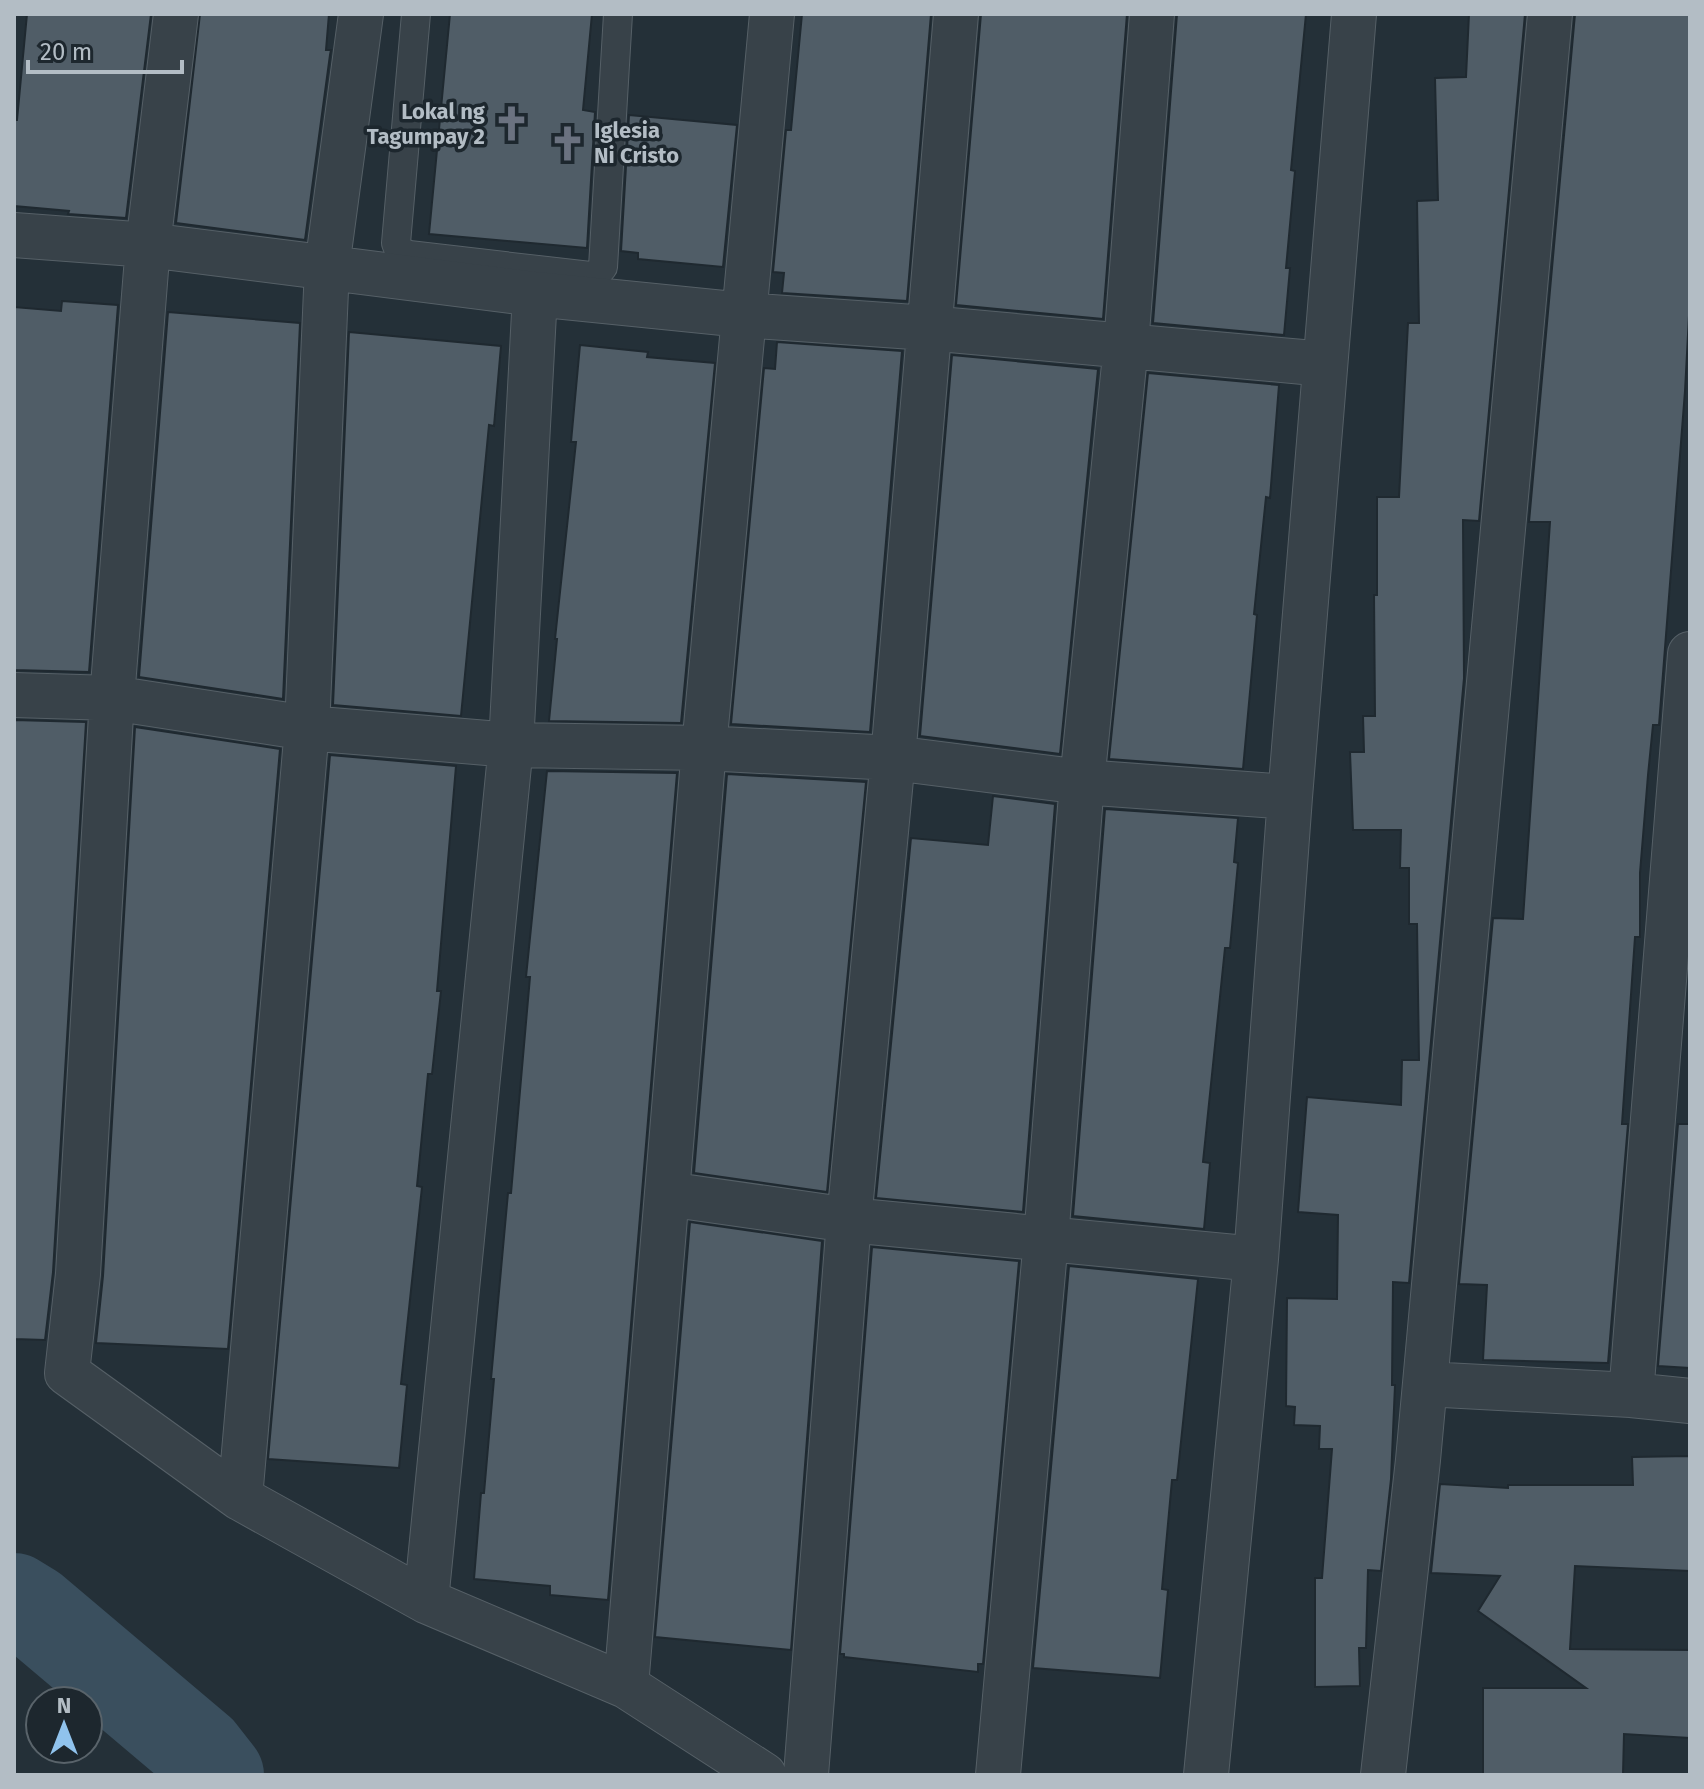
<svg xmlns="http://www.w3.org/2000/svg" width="1704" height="1789" font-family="'Fira Sans',sans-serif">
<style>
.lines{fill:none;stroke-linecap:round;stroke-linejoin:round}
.river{stroke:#3a4f5e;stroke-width:92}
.building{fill:#505d67;stroke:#1f2930;stroke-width:2}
.lane-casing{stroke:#566067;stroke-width:30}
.street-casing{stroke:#566067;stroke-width:46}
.lane{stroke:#384249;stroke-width:28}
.street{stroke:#384249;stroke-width:44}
.labels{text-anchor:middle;stroke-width:7;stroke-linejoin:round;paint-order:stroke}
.poi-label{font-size:22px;font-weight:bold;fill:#b3bdc5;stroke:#1d272e;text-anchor:end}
</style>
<rect width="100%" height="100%" fill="#243038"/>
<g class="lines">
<path class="river" d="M14,1599L32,1610L200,1752L218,1775"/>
</g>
<path class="building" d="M27,14H151L126,218L68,214L69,211L14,206V120H17Z
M200,14H329L326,50H331L330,55L305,240L176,223Z
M450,14H592L583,110L595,112L587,248L429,234Z
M802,14H931L907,301L782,293L784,273L773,272L786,130H791Z
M981,14H1127L1103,319L956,305Z
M1177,14H1306L1291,170L1295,171L1286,268H1290L1284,335L1153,323Z
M1469,14H1525L1479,521L1463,520L1464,678L1409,1283L1393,1282L1392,1385H1395L1391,1479L1381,1571L1368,1570L1366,1648H1359L1360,1686L1315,1687V1578H1322L1332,1449H1319L1320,1426L1294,1425L1295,1407L1286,1406L1287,1298L1337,1299L1338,1215L1298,1212L1307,1097L1401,1105L1402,1060H1419L1417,924H1409V868H1400L1401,830H1353L1350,752H1364L1363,716H1375L1374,595H1377V497H1399L1408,323H1419L1417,201L1438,200L1435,78L1466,77Z
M1575,14H1690V297L1685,391L1659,725H1653L1648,775L1640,873V937H1635L1622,1124H1628L1608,1363L1483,1360L1487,1285L1459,1284L1493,918L1523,919L1550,522H1529Z
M629,115L737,125L723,267L638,259V253L621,251Z
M62,301L118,305L89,672L14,670V307L61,311Z
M168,312L300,323L283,699L139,677Z
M349,332L501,346L494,426L489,425L461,716L333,705Z
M777,342L902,351L870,732L731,724L764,368L775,369Z
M580,345L648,352L647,357L715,363L681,723L549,721L557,639H555L576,442H571Z
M952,355L1098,369L1060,754L920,736Z
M1148,373L1279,385L1270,498L1266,497L1254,614L1257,615L1243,769L1109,759Z
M14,720L86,722L53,1272L45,1340L14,1339Z
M135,727L280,749L228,1349L96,1343L103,1276Z
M330,755L456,766L437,991H441L432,1074H428L417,1186L422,1187L401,1384L407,1385L399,1468L268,1459Z
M547,771L677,773L608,1600L550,1595V1586L474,1579L481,1493H484L494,1379H491L508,1193H511L530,977H526Z
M727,774L866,782L827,1192L694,1173Z
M993,796L1055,804L1023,1212L876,1198L911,838L988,845Z
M1105,809L1238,818L1234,862L1238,863L1230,948H1225L1203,1162L1210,1163L1204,1229L1073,1216Z
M1678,1124H1690V1368L1658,1366Z
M690,1222L822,1241L791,1650L655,1637Z
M872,1247L1019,1261L983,1664H978V1672L844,1657V1654H840Z
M1069,1266L1198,1279L1177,1480H1172L1162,1589L1168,1590L1160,1678L1033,1668Z
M1690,1456V1571L1575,1566L1570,1649L1690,1650V1738L1624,1734L1623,1775H1483V1688H1586L1478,1611L1500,1576L1431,1573L1440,1484L1508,1488V1485H1633L1632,1457Z"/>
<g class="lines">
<defs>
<path id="lane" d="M416,14L396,243L399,251L409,255L590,276L598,273L603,267L618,14"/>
<path id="street" d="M176,14L148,245L112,698L78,1274L67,1373L240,1498L426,1601L626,1686L764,1775
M14,235L148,245L535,294L743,315L928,328L1325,364
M14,695L112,698L307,728L511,745L704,748L893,758L1082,782L1290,797
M667,1194L849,1220L1256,1259
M1425,1384L1631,1395L1690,1401
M1631,1395L1690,654
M240,1498L307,728L327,267L361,14
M426,1601L511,745L535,294
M626,1686L704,748L772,14
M806,1775L849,1220L893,758L956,14
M998,1775L1046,1239L1082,782L1126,345L1152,14
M1206,1775L1256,1259L1290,797L1354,14
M1383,1775L1418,1460L1550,14"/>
</defs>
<use href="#lane" class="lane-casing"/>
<use href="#street" class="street-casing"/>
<use href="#lane" class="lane"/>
<use href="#street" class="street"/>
</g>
<defs>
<symbol id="church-bare" viewBox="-9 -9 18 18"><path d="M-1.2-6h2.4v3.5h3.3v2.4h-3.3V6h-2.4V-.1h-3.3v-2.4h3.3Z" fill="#6b7280" stroke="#1d272e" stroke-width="2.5" paint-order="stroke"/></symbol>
</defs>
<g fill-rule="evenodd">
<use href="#church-bare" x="486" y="98" width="51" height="51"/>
<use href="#church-bare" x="542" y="118" width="51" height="51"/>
</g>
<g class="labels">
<g class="poi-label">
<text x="485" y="119">Lokal ng<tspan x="485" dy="25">Tagumpay 2</tspan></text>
<text x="594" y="138" text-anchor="start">Iglesia<tspan x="594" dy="25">Ni Cristo</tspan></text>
</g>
</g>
<rect width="1704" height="1789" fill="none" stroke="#b3bdc5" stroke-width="32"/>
<g transform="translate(64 1725)"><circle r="38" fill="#1d272e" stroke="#59636a" stroke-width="2"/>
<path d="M0-6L14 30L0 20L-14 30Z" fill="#90c3ed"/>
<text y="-12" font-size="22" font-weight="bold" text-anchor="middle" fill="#b3bdc5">N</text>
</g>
<path d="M28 60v12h154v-12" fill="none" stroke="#b3bdc5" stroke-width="4"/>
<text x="40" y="60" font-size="24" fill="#b3bdc5" stroke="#1d272e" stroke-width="6" paint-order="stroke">20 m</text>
</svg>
